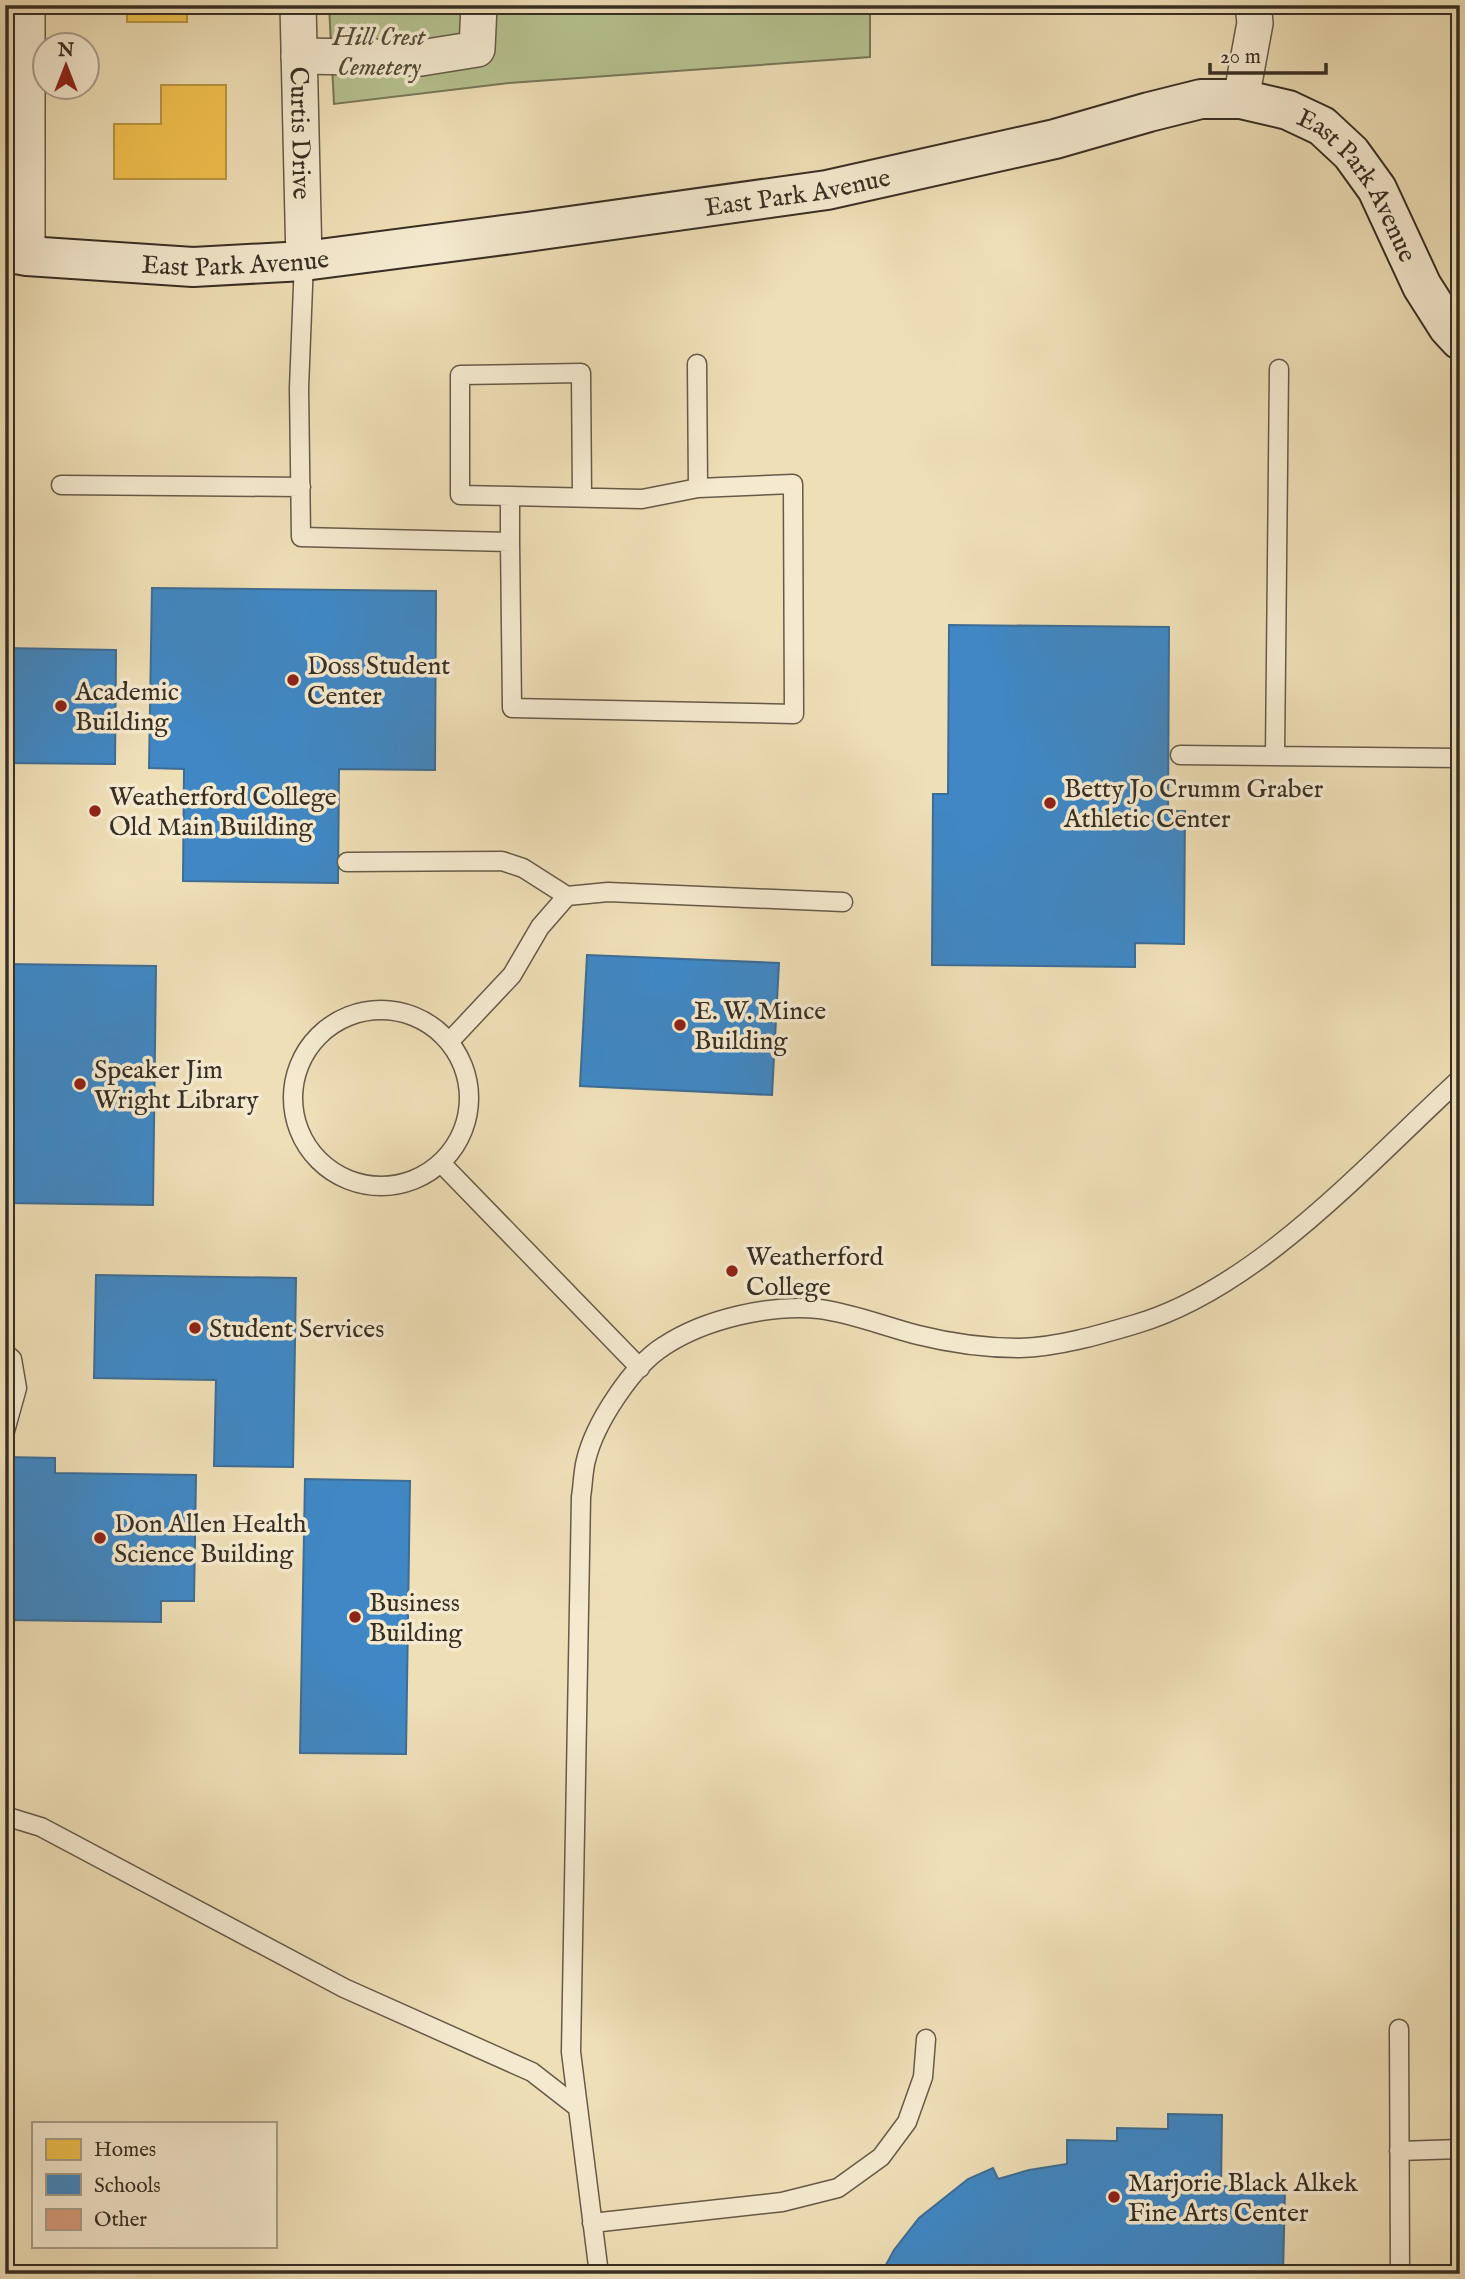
<svg xmlns="http://www.w3.org/2000/svg" width="1465" height="2279" font-family="'IM FELL English',serif">
<style>
.green{fill:#b6c290;stroke:#77785a;stroke-width:2}
.homes{fill:#f2c14e;stroke:#ba9541;stroke-width:2}
.schools{fill:#3f88c5;stroke:#3d6d95;stroke-width:2}
.building{fill:#d99e7d;stroke:#382f24;stroke-width:2}
.lines{fill:none;stroke-linecap:round;stroke-linejoin:round}
.lane-casing{stroke:#665b49;stroke-width:21}
.street-casing{stroke:#665b49;stroke-width:38}
.secondary-casing{stroke:#382f24;stroke-width:42}
.lane{stroke:#f5ead0;stroke-width:18}
.street{stroke:#f5ead0;stroke-width:35}
.secondary{stroke:#f5ead0;stroke-width:38}
.poi-dot{fill:#8f2418;stroke:#f5ead0;stroke-width:2.5}
.labels{text-anchor:middle;stroke-width:7;stroke-linejoin:round;paint-order:stroke}
.park-label{font-size:26px;font-style:italic;fill:#514c3a;stroke:#f5ead0}
.street-label{font-size:26px;fill:#382f24;stroke:#f5ead0}
.poi-label{font-size:26px;fill:#382f24;stroke:#f5ead0;text-anchor:start}
</style>
<rect width="100%" height="100%" fill="#efdfb7"/>
<filter id="stains"><feTurbulence type="fractalNoise" baseFrequency=".00286" numOctaves="4"/><feColorMatrix values="0 0 0 0 .2 0 0 0 0 .09 0 0 0 0 .02 0 0 0 .5 -.17"/></filter>
<radialGradient id="worn" r=".72"><stop offset=".6" stop-color="#630" stop-opacity="0"/><stop offset="1" stop-color="#630" stop-opacity=".3"/></radialGradient>
<path class="green" d="M329,5H870V57L509,83L334,104Z"/>
<path class="homes" d="M127,5H187V22H127Z
M161,85H226V179H114V124H161Z"/>
<path class="schools" d="M5,409H11V463H5Z
M152,588L436,591L435,770L339,769L338,883L183,881L184,769L149,768Z
M949,625L1169,627L1168,811H1185L1184,944L1135,943V967L932,965L933,794H948Z
M5,648L116,650L115,764L5,763Z
M587,955L779,963L772,1095L580,1086Z
M5,964L156,966L153,1205L5,1203Z
M96,1275L296,1278L293,1467L214,1466L216,1380L94,1378Z
M5,1457L55,1458V1473L196,1475L194,1601H161V1622L5,1620Z
M305,1479L410,1481L406,1754L300,1753Z
M1168,2114L1222,2115L1221,2186L1285,2188L1283,2274H881L894,2250L919,2218L968,2179L993,2168L998,2179L1029,2170L1067,2164V2140L1117,2141V2128L1168,2129Z"/>
<path class="building" d="M999,5H1053V8H999Z"/>
<g class="lines">
<defs>
<path id="lane" d="M304,261L299,388L301,537L510,542L512,708L794,714L793,484L698,488L642,499L510,496
M697,364L698,488
M61,485L301,487
M510,542V496L460,495V375L581,373L582,497
M1180,755L1460,758
M1275,756L1279,369
M347,862L502,861L523,868L567,896
M293 1098a88 88 0 1 1 176 0a88 88 0 1 1-176 0Z
M449,1042L512,975L540,927L567,896L608,892L843,902
M441,1163L640,1368
M5,1353L12,1359L17,1388L5,1431
M5,1816L41,1827L344,1988L532,2072L577,2107
M1399,2029L1400,2274
M1399,2151L1460,2149
M592,2223L782,2202L838,2188L881,2157L907,2122L923,2077L926,2039
M599,2274L571,2052L581,1497C583,1485 583,1471 586,1460C595,1423 632,1366 664,1346C705,1319 770,1304 819,1309C852,1313 886,1327 918,1335C950,1343 987,1348 1020,1348C1058,1347 1099,1335 1136,1324C1258,1288 1367,1164 1460,1079"/>
<g id="street">
<path d="M27,5V256"/>
<path id="s1" d="M298,5L304,261"/>
<path d="M299,56L421,58L477,49L479,5"/>
<path d="M1241,99L1255,23L1253,5"/>
</g>
<g id="secondary">
<path id="s2" d="M5,252L27,256L193,267L304,261L527,232L827,190L1055,139L1149,112L1201,99H1241L1288,110L1322,126L1351,153L1377,189L1422,286L1448,327L1460,340"/>
</g>
</defs>
<use href="#lane" class="lane-casing"/>
<use href="#street" class="street-casing"/>
<use href="#secondary" class="secondary-casing"/>
<use href="#lane" class="lane"/>
<use href="#street" class="street"/>
<use href="#secondary" class="secondary"/>
</g>
<g class="poi-dot">
<circle cx="293" cy="680" r="7"/>
<circle cx="61" cy="706" r="7"/>
<circle cx="1050" cy="803" r="7"/>
<circle cx="95" cy="811" r="7"/>
<circle cx="680" cy="1025" r="7"/>
<circle cx="80" cy="1084" r="7"/>
<circle cx="732" cy="1271" r="7"/>
<circle cx="195" cy="1328" r="7"/>
<circle cx="100" cy="1538" r="7"/>
<circle cx="355" cy="1617" r="7"/>
<circle cx="1114" cy="2197" r="7"/>
</g>
<g class="labels">
<g class="park-label">
<text x="379" y="45">Hill Crest<tspan x="379" dy="30">Cemetery</tspan></text>
</g>
<g class="street-label">
<text dy="9" stroke="none"><textPath href="#s1" startOffset="128">Curtis Drive</textPath></text>
<text dy="9" stroke="none"><textPath href="#s2" startOffset="798">East Park Avenue</textPath></text>
<text dy="9" stroke="none"><textPath href="#s2" startOffset="1407">East Park Avenue</textPath></text>
<text dy="9" stroke="none"><textPath href="#s2" startOffset="231">East Park Avenue</textPath></text>
</g>
<g class="poi-label">
<text x="307" y="674">Doss Student<tspan x="307" dy="30">Center</tspan></text>
<text x="75" y="700">Academic<tspan x="75" dy="30">Building</tspan></text>
<text x="1064" y="797">Betty Jo Crumm Graber<tspan x="1064" dy="30">Athletic Center</tspan></text>
<text x="109" y="805">Weatherford College<tspan x="109" dy="30">Old Main Building</tspan></text>
<text x="694" y="1019">E. W. Mince<tspan x="694" dy="30">Building</tspan></text>
<text x="94" y="1078">Speaker Jim<tspan x="94" dy="30">Wright Library</tspan></text>
<text x="746" y="1265">Weatherford<tspan x="746" dy="30">College</tspan></text>
<text x="209" y="1337">Student Services</text>
<text x="114" y="1532">Don Allen Health<tspan x="114" dy="30">Science Building</tspan></text>
<text x="369" y="1611">Business<tspan x="369" dy="30">Building</tspan></text>
<text x="1128" y="2191">Marjorie Black Alkek<tspan x="1128" dy="30">Fine Arts Center</tspan></text>
</g>
</g>
<rect width="1465" height="2279" fill="none" stroke="#efdfb7" stroke-width="28"/>
<rect x="7" y="7" width="1451" height="2265" fill="none" stroke="#382f24" stroke-width="3.5"/>
<rect x="14" y="14" width="1437" height="2251" fill="none" stroke="#382f24" stroke-width="2"/>
<rect x="32" y="2122" width="245" height="126" fill="#f5ead0" stroke="#a99f8b" stroke-width="2"/>
<rect x="46" y="2139" width="35" height="21" fill="#f2c14e" stroke="#a99f8b" stroke-width="2"/>
<text x="94" y="2156" font-size="21" fill="#382f24">Homes</text>
<rect x="46" y="2174" width="35" height="21" fill="#3f88c5" stroke="#a99f8b" stroke-width="2"/>
<text x="94" y="2192" font-size="21" fill="#382f24">Schools</text>
<rect x="46" y="2209" width="35" height="21" fill="#d99e7d" stroke="#a99f8b" stroke-width="2"/>
<text x="94" y="2226" font-size="21" fill="#382f24">Other</text>
<g transform="translate(66 66)"><circle r="33" fill="#f5ead0" stroke="#a99f8b" stroke-width="2"/>
<path d="M0-5L12 26L0 18L-12 26Z" fill="#8f2418"/>
<text y="-10" font-size="19" font-weight="bold" text-anchor="middle" fill="#382f24">N</text>
</g>
<path d="M1210 63v10h116v-10" fill="none" stroke="#382f24" stroke-width="3.5"/>
<text x="1220" y="63" font-size="21" fill="#382f24" stroke="#f5ead0" stroke-width="5" paint-order="stroke">20 m</text>
<rect width="100%" height="100%" filter="url(#stains)"/>
<rect width="100%" height="100%" fill="url(#worn)"/>
</svg>
